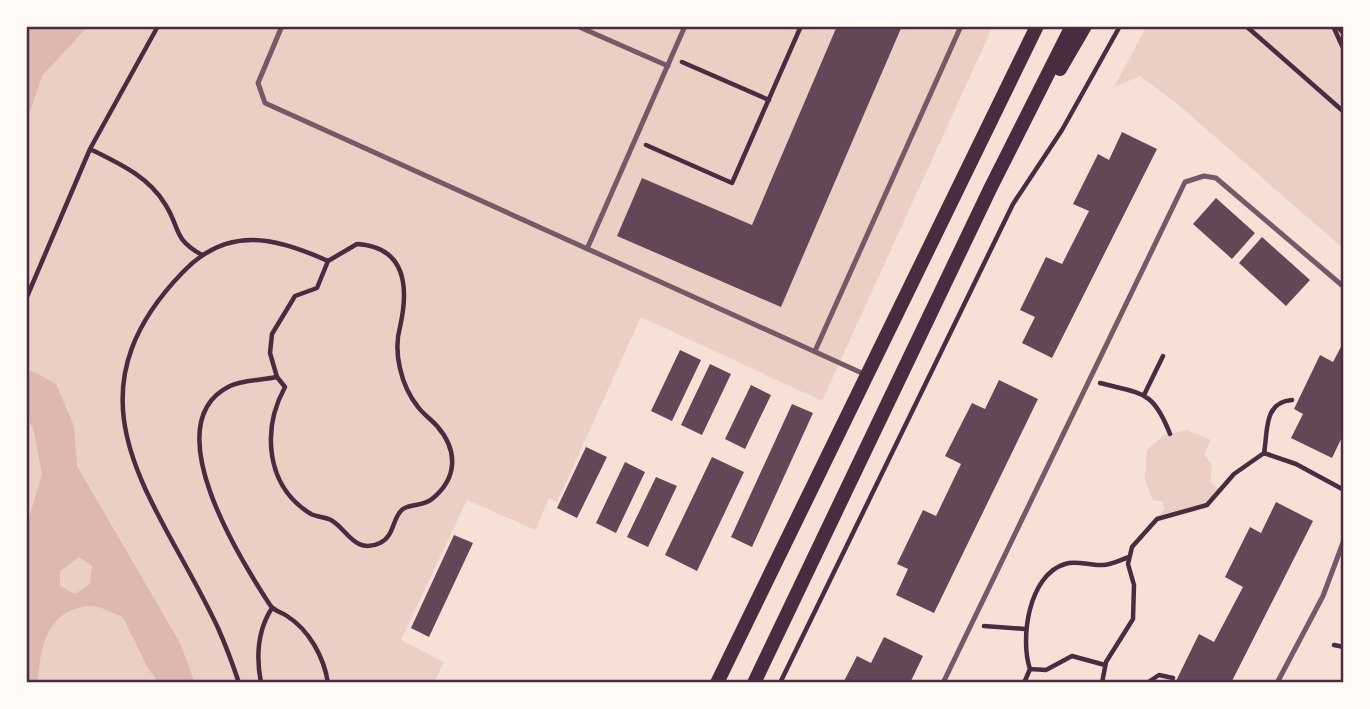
<svg xmlns="http://www.w3.org/2000/svg" width="1370" height="709" font-family="'DM Sans',sans-serif">
<style>
.green{fill:#ebcfc5}
.water{fill:#dcb8b0;fill-rule:evenodd}
.building{fill:#644757}
.lines{fill:none;stroke-linecap:round;stroke-linejoin:round}
.path{stroke:#4a2c40;stroke-width:4.5}
.service{stroke:#755966;stroke-width:5}
.secondary{stroke:#4a2c40;stroke-width:14}
.neatline{fill:none;stroke:#4a2c40;stroke-width:2.5}
</style>
<rect width="100%" height="100%" fill="#f7e1d7"/>
<path class="green" d="M26,26H993L822,401L641,317L557,502L549,498L535,530L467,500L401,640L444,662L434,683H26Z
M1147,26H1344V249L1175,102L1140,76L1114,87Z
M1187,430L1211,440L1204,454L1212,465L1210,482L1221,491L1199,510L1157,519L1164,509L1163,502L1153,500L1145,480L1147,450L1164,435Z"/>
<path class="water" d="M26,26H88L42,76L26,123Z
M26,368L56,384L74,426L77,466L180,643L195,683H159L147,667L123,617C114,614 101,606 92,606C47,608 40,647 38,683H26V528L42,474L33,427L26,420ZM79,557L92,566L90,584L75,594L60,586V571Z"/>
<path class="building" d="M837,26H902L781,307L617,236L642,178L752,225Z
M1122,132L1157,149L1052,358L1022,343L1035,317L1020,310L1046,257L1062,264L1089,211L1073,204L1098,154L1109,160Z
M1216,198L1255,233L1232,259L1193,224Z
M1262,237L1310,280L1286,306L1239,263Z
M1344,341V433L1332,458L1291,438L1303,414L1294,409L1320,355L1333,362Z
M680,350L701,360L672,421L651,411Z
M710,364L731,374L702,435L681,425Z
M999,380L1038,399L934,613L896,595L908,569L897,564L923,510L936,516L961,464L945,456L972,403L985,409Z
M751,385L771,395L745,449L725,439Z
M792,404L813,413L752,547L731,537Z
M586,447L607,457L577,518L557,508Z
M712,457L744,472L697,571L665,555Z
M625,462L645,472L616,533L596,523Z
M656,477L677,486L648,547L627,537Z
M1276,502L1313,521L1231,683H1175L1199,634L1214,642L1243,587L1225,577L1250,527L1261,533Z
M454,535L473,543L429,637L411,628Z
M884,637L923,656L910,683H843L857,656L871,663Z"/>
<g class="lines">
<path class="path" d="M1246,26L1344,112
M1333,26L1344,50
M1337,26L1344,34
M682,62L769,100
M646,145L732,183L801,26
M90,149C118,163 148,176 165,204C181,229 172,238 202,255
M357,244C406,247 409,287 400,327C393,352 401,386 418,407C423,414 431,419 437,426C458,450 458,478 432,499C422,507 412,503 403,509C392,517 395,536 380,543C355,555 347,529 331,520C325,517 317,517 311,514C265,486 262,429 285,387L277,377L270,353L272,334L295,296L317,288L328,261Z
M26,299L90,149L158,26
M277,377C263,380 242,380 230,386C154,423 240,559 270,605C274,611 281,612 287,616C309,630 324,657 328,683
M1100,383C1142,394 1153,390 1170,434
M1144,395L1163,356
M1264,453L1296,464L1344,490
M984,626L1025,629
M1334,645L1344,647
M1105,665L1072,656L1046,670L1030,669C1020,640 1028,575 1065,564C1077,560 1090,566 1103,565C1111,565 1120,560 1129,557
M239,683C233,665 226,646 218,628C159,501 57,403 182,273C227,225 275,237 328,261
M261,683C256,657 257,631 272,608
M780,683L1013,204L1062,130L1120,26
M1024,683L1030,669
M1102,683L1106,662L1133,619L1134,585L1128,564L1132,547L1157,519L1207,505L1234,474L1264,453C1268,432 1263,402 1292,400
M1147,683L1159,675L1173,678"/>
<path class="service" d="M282,26L258,83L265,103L864,374
M577,26L668,66
M587,249L685,26
M815,351L961,26
M943,683L1185,182L1204,176L1216,178L1344,287
M1277,683L1323,596L1344,540"/>
<path class="secondary" d="M1060,69L1085,26
M717,683L1037,26
M754,683L990,189L1072,26"/>
</g>
<rect width="1370" height="709" fill="none" stroke="#fffaf5" stroke-width="56"/>
<rect x="28" y="28" width="1314" height="653" class="neatline"/>
</svg>
